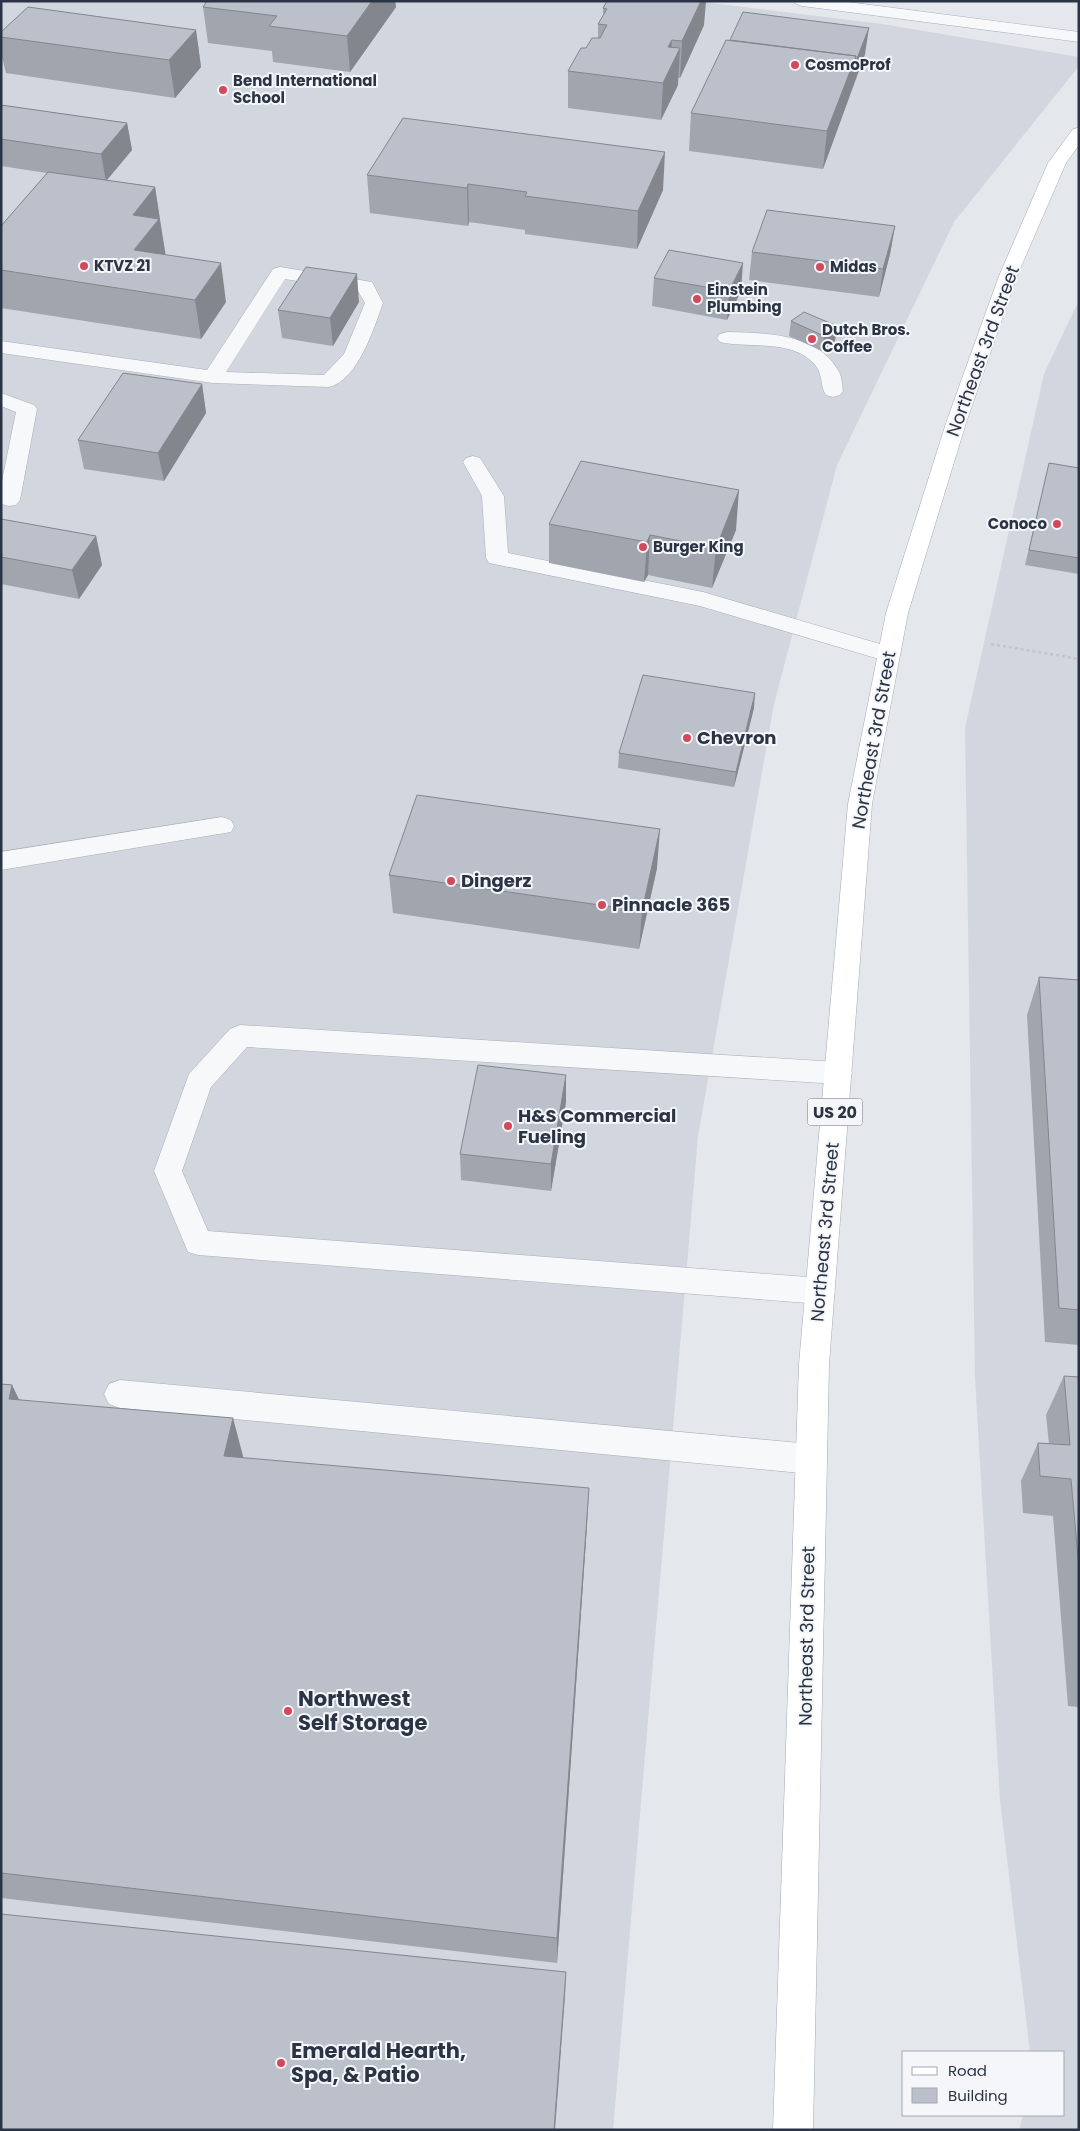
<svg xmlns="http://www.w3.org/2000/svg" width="1080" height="2131" font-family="Poppins,sans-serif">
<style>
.built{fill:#d2d6de}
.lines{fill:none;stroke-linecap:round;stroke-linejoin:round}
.lane-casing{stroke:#a9aeb7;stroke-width:1}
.street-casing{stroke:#a9aeb7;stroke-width:1}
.primary-casing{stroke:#a3abb8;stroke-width:1}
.path{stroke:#c2c5cb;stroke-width:2.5;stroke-dasharray:3 3;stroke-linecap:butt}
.lane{fill:#f7f8fa;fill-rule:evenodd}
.street{fill:#f7f8fa;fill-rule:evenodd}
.primary{fill:#fff;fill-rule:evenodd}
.wall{fill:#a1a5ae}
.shaded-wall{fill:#83868d}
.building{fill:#bbc0ca;stroke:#83868d}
.poi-dot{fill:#d1495b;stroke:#f4f6f9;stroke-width:2}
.labels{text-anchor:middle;stroke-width:4;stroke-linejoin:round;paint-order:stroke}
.far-poi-label{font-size:15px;font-weight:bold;fill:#2b3445;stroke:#f4f6f9;text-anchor:start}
.shield{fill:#f4f6f9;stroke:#676e7b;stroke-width:1}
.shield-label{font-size:16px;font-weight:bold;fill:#2b3445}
.street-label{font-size:18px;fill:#2b3445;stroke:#f4f6f9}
.poi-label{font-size:18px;font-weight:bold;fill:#2b3445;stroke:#f4f6f9;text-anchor:start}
.near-poi-label{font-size:21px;font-weight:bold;fill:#2b3445;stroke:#f4f6f9;text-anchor:start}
</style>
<rect width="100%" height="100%" fill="#e4e7ec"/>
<path class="built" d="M694,1L882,24L1079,57V66L954,222L837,465L774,704L698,1136L613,2130H1V2Z
M1079,300V2130H1019L1023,2115H1064V2052H1030L1000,1800L975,1378L965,728L1044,374Z"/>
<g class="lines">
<defs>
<path id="lane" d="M280,267L372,282L383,303C374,328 358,380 329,387L213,383L1,353V341L207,370L273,269ZM285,279L358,291L365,303L344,354L324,375L226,372Z
M727,332C765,333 819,333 839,372C842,377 842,385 843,391L840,395L833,397L826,395C820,386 823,375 816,366C794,338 750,349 720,342L717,338L720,334Z
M1,393L34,405L37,409L20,500L16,505L9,506L1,504V486L16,412L1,406Z
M473,456L480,458L504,496L508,553L703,592L897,649L900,654L897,659L889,662L700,606L489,563L486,558L482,496L463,462L466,458Z
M222,817L231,820L234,826L231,832L1,870V852Z
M240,1025L838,1062L848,1065L852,1073L848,1081L838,1084L247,1047L211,1087L182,1171L208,1231L820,1278L831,1282L835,1291L831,1300L820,1304L198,1255L188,1252L154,1171L189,1074L230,1029Z
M120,1380L811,1444L822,1449L827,1459L822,1469L811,1474L120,1408L109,1404L104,1394L109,1384Z"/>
<path id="street" d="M794,1H840L1079,32V42L802,6L796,4Z"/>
<path id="primary" d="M1079,128V145L1066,163L1017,276L966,423L908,613L872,804L829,1364L813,2130H773L799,1364L848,804L886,613L946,423L999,276L1048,163L1073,129Z"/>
</defs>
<use href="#lane" class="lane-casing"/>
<use href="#street" class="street-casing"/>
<use href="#primary" class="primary-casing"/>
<path class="path" d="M991,644L1079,659"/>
<use href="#lane" class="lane"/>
<use href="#street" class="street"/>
<use href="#primary" class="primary"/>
</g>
<path class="wall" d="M207,1H395L396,7L350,72L273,62L272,51L208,43L203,7Z
M603,8L704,25L680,78H678V85L661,120L568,108V71L598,38V24L603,16Z
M196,30L201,67L175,98L6,73L1,53V32Z
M865,54L823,169L689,151L691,113Z
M1,105L127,123L132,150L107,180L155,187L165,255L226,302L201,339L1,308V226L47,173L1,166Z
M367,175L663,190L637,249L525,234V230L469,222L468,226L370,213Z
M895,226L890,254L879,297L749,280L752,252Z
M654,278L741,291L727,320L652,306Z
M359,302L333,346L282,338L278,310Z
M791,321L837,326L835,341L822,351L789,336Z
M202,384L206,413L164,481L84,469L78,440Z
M1049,463L1079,468V574L1025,565Z
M1,519L96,536L102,565L79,599L1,584Z
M549,524L736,530L712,588L648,575L644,582L549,563Z
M754,708L734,787L618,768L619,753Z
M657,868L639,949L393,913L389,875Z
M1039,977L1079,980V1345L1045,1342L1027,1015Z
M566,1075V1102L551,1191L461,1180L460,1154Z
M1064,1376L1079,1377V1707L1068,1706L1053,1516L1023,1513L1021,1481L1038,1443L1049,1444L1046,1415Z
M1,1384L12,1385L19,1399L243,1456V1458L587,1525L557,1963L1,1898Z"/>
<path class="shaded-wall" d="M372,1H395L396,7L350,72L347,36Z
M701,1H706L704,25L680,78L682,41Z
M869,28L865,54L823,169L827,131L856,56Z
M196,30L201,67L175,98L169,60Z
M672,40L670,69L680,48L678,85L661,120L663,83L668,47Z
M127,123L132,150L106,181L101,154Z
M665,152L663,190L637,249L638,211Z
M468,184L469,222L468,226L467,188Z
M155,187L161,226L166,257L134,250L133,215Z
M895,226L890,254L879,297L883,269Z
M221,263L226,302L201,339L195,300Z
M743,263L741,291L727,320L729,291Z
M357,274L359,302L333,346L330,318Z
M837,326L835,341L822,351L824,336Z
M202,384L206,413L164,481L158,453Z
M739,490L736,530L712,588L716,548Z
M650,535L648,575L644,582L647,542Z
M96,536L102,565L79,599L72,570Z
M755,693L754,708L734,787L736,772Z
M660,829L657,868L639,949L642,911Z
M566,1075V1102L551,1191V1164Z
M12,1385L30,1424L9,1399Z
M233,1418L243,1456L235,1494L224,1456Z
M589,1488L587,1525L557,1963V1938Z
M566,1972L565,1996L555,2130H554Z"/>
<path class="building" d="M207,1H372L347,36L269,26L277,16L203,7Z
M607,1H701L682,41L672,40L668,47L680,48L663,83L568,71L581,48H586L592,38H600L607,25L598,24L607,9L603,8Z
M28,7L196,30L169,60L1,37V32Z
M743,12L869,28L854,66L856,56L730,40Z
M726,40L856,56L827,131L691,113Z
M1,105L127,123L101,154L1,139Z
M403,118L665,152L638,211L525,196L527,192L468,184L467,188L367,175Z
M48,172L155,187L133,215L159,219L134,250L221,263L195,300L1,270V226Z
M767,210L895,226L883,269L752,252Z
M669,250L743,263L729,291L654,278Z
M306,267L357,274L330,318L278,310Z
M804,312L837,326L824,336L791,321Z
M123,373L202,384L158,453L78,440Z
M581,461L739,490L716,548L650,535L647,542L549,524Z
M1049,463L1079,468V558L1029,550Z
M1,519L96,536L72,570L1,557Z
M643,675L755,693L736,772L619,753Z
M417,795L660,829L642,911L389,875Z
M1039,977L1079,980V1310L1059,1308Z
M478,1065L566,1075L551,1164L460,1154Z
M1064,1376L1079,1377V1569L1071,1479L1040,1476L1038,1443L1070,1445Z
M1,1384L12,1385L9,1399L233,1418L224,1456L589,1488L557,1938L1,1873Z
M1,1914L566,1972L554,2130H1Z"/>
<g class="poi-dot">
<circle cx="795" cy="65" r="5"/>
<circle cx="223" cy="90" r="5"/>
<circle cx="84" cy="266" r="5"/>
<circle cx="820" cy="267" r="5"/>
<circle cx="697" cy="299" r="5"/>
<circle cx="812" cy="339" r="5"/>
<circle cx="1057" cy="524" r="5"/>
<circle cx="643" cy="547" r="5"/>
<circle cx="687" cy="738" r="5"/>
<circle cx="451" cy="881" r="5"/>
<circle cx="602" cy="905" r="5"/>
<circle cx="508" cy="1126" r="5"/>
<circle cx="288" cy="1711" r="5"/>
<circle cx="281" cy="2063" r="5"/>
</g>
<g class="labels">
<g class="far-poi-label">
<text x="805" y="70">CosmoProf</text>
<text x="233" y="86">Bend International<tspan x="233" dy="17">School</tspan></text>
<text x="94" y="271">KTVZ 21</text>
<text x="830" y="272">Midas</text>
<text x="707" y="295">Einstein<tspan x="707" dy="17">Plumbing</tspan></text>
<text x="822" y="335">Dutch Bros.<tspan x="822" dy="17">Coffee</tspan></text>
<text x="1047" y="529" text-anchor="end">Conoco</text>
<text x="653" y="552">Burger King</text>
</g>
<rect class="shield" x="807.5" y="1098.5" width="55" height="27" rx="4"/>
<g class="shield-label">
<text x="835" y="1118">US 20</text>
</g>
<g class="street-label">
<text transform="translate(983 351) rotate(-70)" y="6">Northeast 3rd Street</text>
<text transform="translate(874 740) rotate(-80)" y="6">Northeast 3rd Street</text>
<text transform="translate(825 1232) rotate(-85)" y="6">Northeast 3rd Street</text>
<text transform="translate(807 1636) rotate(-89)" y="6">Northeast 3rd Street</text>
</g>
<g class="poi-label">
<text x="697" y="744">Chevron</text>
<text x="461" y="887">Dingerz</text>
<text x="612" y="911">Pinnacle 365</text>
<text x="518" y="1122">H&amp;S Commercial<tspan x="518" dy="21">Fueling</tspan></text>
</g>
<g class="near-poi-label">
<text x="298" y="1706">Northwest<tspan x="298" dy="24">Self Storage</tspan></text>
<text x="291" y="2058">Emerald Hearth,<tspan x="291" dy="24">Spa, &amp; Patio</tspan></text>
</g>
</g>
<rect width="1080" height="2131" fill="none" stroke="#2b3445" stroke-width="5"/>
<rect x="902" y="2051" width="162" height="65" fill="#f4f6f9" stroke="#a4a8b1"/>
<rect x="912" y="2067" width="25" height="8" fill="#ffffff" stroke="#a4a8b1"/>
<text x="948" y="2076" font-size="15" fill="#2b3445">Road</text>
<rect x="912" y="2088" width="25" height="15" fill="#bbc0ca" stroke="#a4a8b1"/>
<text x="948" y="2101" font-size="15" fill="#2b3445">Building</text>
</svg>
